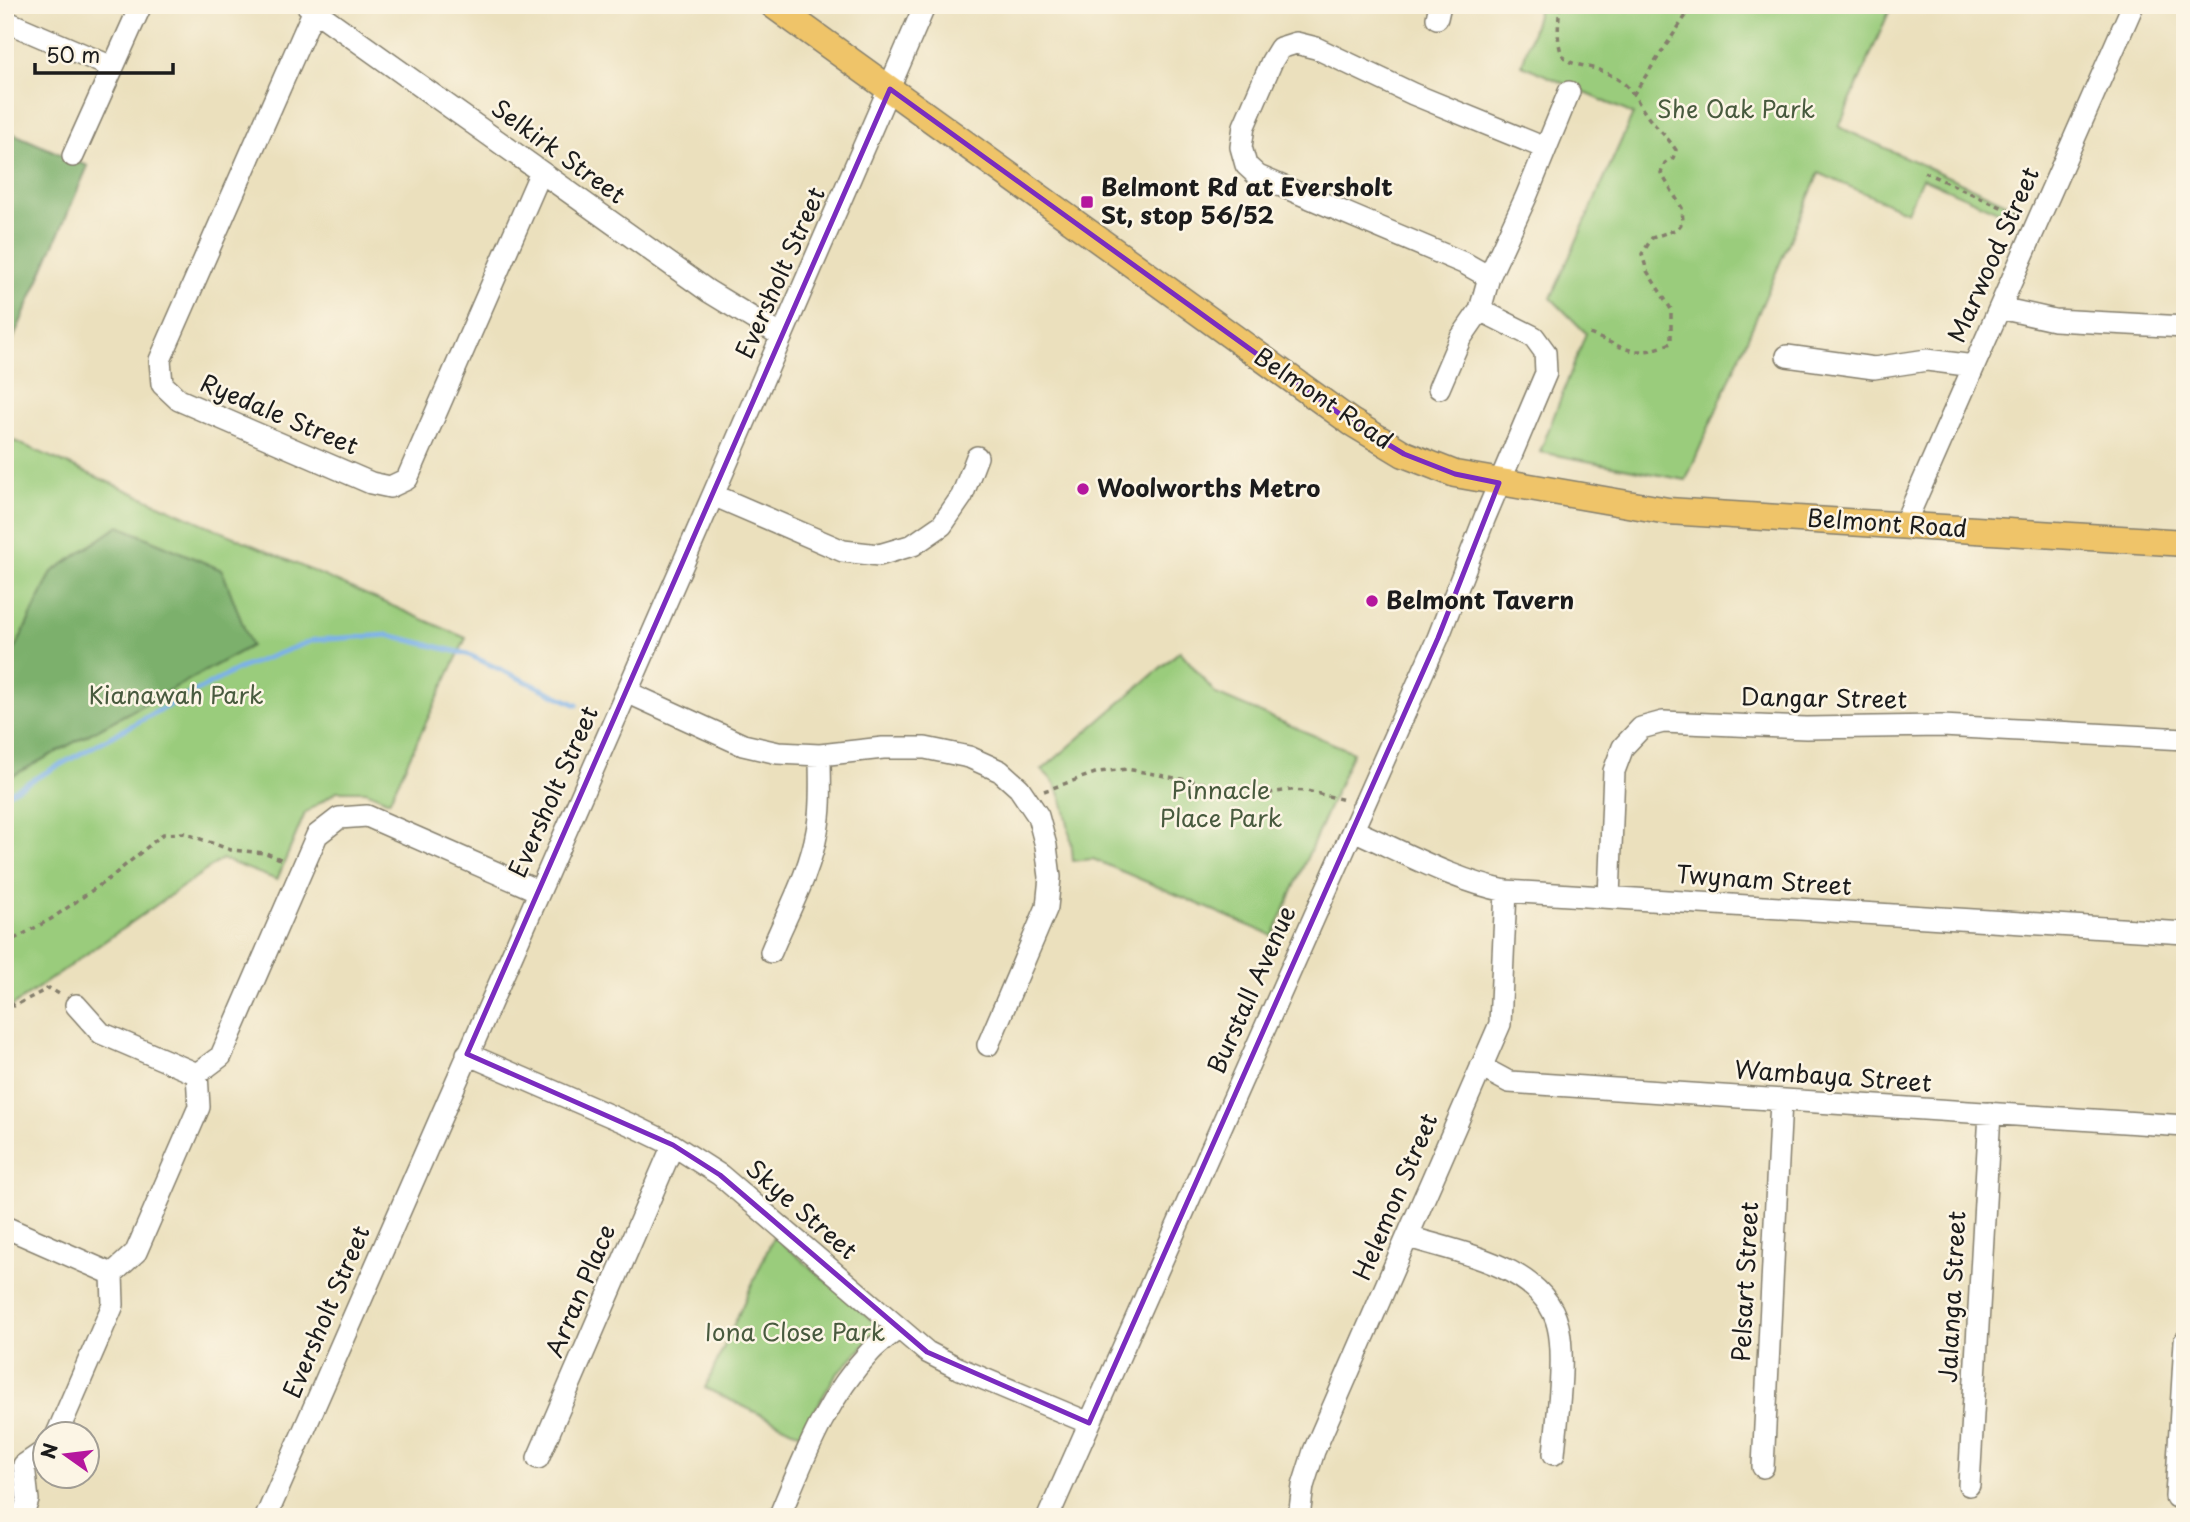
<svg xmlns="http://www.w3.org/2000/svg" width="2190" height="1522" font-family="'Playpen Sans',sans-serif">
<style>
.green{fill:#9acc7c;stroke:#5b744c;stroke-width:2}
.forest{fill:#7bb06c;stroke:#4c6644;stroke-width:2}
.lines{fill:none;stroke-linecap:round;stroke-linejoin:round}
.stream{stroke:#7bb1e9;stroke-width:5}
.minor-casing{stroke:#847e6c;stroke-width:24}
.major-casing{stroke:#847e6c;stroke-width:29}
.path{stroke:#847e6c;stroke-width:3.5;stroke-dasharray:5 5;stroke-linecap:butt}
.minor{stroke:#fff;stroke-width:21}
.major{stroke:#efc469;stroke-width:26}
.marked{fill:none;stroke:#7b2cbf;stroke-width:5;stroke-linejoin:round}
.poi-dot{fill:#b5179e;stroke:#fcf5e5;stroke-width:2.5}
.labels{text-anchor:middle;stroke-width:5;stroke-linejoin:round;paint-order:stroke}
.park-label{font-size:24px;fill:#485a3e;stroke:#fcf5e5}
.street-label{font-size:24px;fill:#1c1c1c;stroke:#fcf5e5}
.poi-label{font-size:24px;font-weight:bold;fill:#1c1c1c;stroke:#fcf5e5;text-anchor:start}
</style>
<rect width="100%" height="100%" fill="#fcf5e5"/>
<filter id="ink" filterUnits="userSpaceOnUse"><feTurbulence type="fractalNoise" baseFrequency=".0143" numOctaves="2"/><feDisplacementMap in="SourceGraphic" scale="14" xChannelSelector="R" yChannelSelector="G"/><feConvolveMatrix kernelMatrix="1 2 1 2 8 2 1 2 1" color-interpolation-filters="sRGB"/></filter>
<filter id="wash" filterUnits="userSpaceOnUse"><feTurbulence type="fractalNoise" baseFrequency=".00686" numOctaves="4" result="noise"/><feDisplacementMap in="SourceGraphic" scale="28" xChannelSelector="R" yChannelSelector="G"/><feGaussianBlur stdDeviation="1.57" result="paint"/><feColorMatrix in="noise" values="0 0 0 0 0 0 0 0 0 0 0 0 0 0 0 0 0 1.4 0 .05"/><feComposite in="paint" operator="in"/></filter>
<g filter="url(#wash)">
<rect width="100%" height="100%" fill="#ebe0bd"/>
<path class="green" d="M1540,5H1892L1839,127L2015,207L2011,217L1922,178L1907,212L1819,173L1686,480L1540,452L1586,333L1551,298L1633,114L1522,65Z
M5,437L466,638L389,801L366,791H337L305,813L277,880L222,859L5,1011Z
M1180,651L1216,694L1353,752L1273,936L1093,859L1073,861C1072,842 1065,799 1054,783C1051,778 1046,774 1042,770Z
M774,1236L881,1328L835,1376L801,1434L705,1388Z"/>
<path class="forest" d="M5,130L88,166L5,358Z
M119,526L222,570L251,646L5,780V670L52,572Z"/>
<g class="lines">
<path class="stream" d="M5,795L147,717L238,669L314,640L388,635L467,654L577,705"/>
</g>
</g>
<g filter="url(#ink)">
<g class="lines">
<defs>
<path id="minor" d="M307,5L708,291L782,336
M314,10L160,360L162,384L179,400L371,483L390,487L407,479L541,172
M1437,18L1440,5
M5,21L112,67
M73,156L141,5
M1489,277L1466,264L1258,176L1246,165L1241,147L1244,126L1272,61L1280,48L1296,43L1316,48L1413,94L1545,148
M2000,308L2054,320L2185,327
M1787,356L1874,368L1927,360L1974,366
M1439,388L1460,339L1480,310L1489,277L1526,197L1569,92
M713,495L843,551L879,555L913,545L942,525L962,496L977,457
M1904,525L2133,5
M627,692L743,745L778,753L820,755L883,748H925L969,757L1000,771L1019,788L1038,816L1046,846L1050,877L1047,907L988,1045
M1353,830C1401,851 1455,881 1506,891L2185,933
M1609,897L1614,771L1623,747L1641,728L1663,722L1806,728L1942,726L2185,739
M771,952C787,913 810,873 817,831C822,806 820,781 820,755
M76,1005L101,1033L197,1074
M467,1054L636,1127L673,1145L720,1175L927,1352L958,1368L1089,1423
M1481,1067L1509,1082L2185,1126
M5,1227L112,1274
M1409,1237C1459,1253 1544,1266 1558,1326C1566,1358 1557,1419 1554,1454
M57,1434L113,1305L112,1274L136,1252L199,1107L197,1074L221,1056L317,835L339,818L367,816L538,891
M538,1458L673,1145
M1763,1467L1781,1100
M1969,1485L1990,1113
M2176,1497L2185,1341
M22,1517L28,1500L24,1465L46,1450
M266,1517L713,495L925,5
M779,1517C804,1458 825,1400 870,1352C878,1343 889,1336 899,1328
M1048,1517L1438,638L1485,517L1546,373L1545,352L1534,337L1480,310
M1299,1517L1303,1486L1314,1451L1500,1024L1506,891"/>
<path id="major" d="M773,5L1351,422L1404,454L1455,474L1668,511L2185,543"/>
</defs>
<use href="#minor" class="minor-casing"/>
<use href="#major" class="major-casing"/>
<path class="path" d="M1560,5C1551,88 1578,49 1623,83C1635,92 1641,110 1652,122C1661,132 1668,138 1676,150L1673,158L1665,163L1661,173L1682,208L1683,222L1677,229L1652,238L1642,254L1647,271L1671,309V343C1632,361 1622,345 1586,333
M1633,95L1693,5
M1924,172L2021,216
M1044,791L1098,772L1127,769L1262,794L1291,790L1307,791L1345,800
M5,944L51,919L110,878L163,834L184,833L231,850L266,853L285,861
M5,995L14,1006L49,988L61,995"/>
<use href="#minor" class="minor"/>
<use href="#major" class="major"/>
</g>
</g>
<path class="marked" d="M890,89L1351,422L1404,454L1455,474L1499,483L1438,638L1089,1423L927,1352L720,1175L673,1145L467,1054Z"/>
<g class="poi-dot">
<rect x="1080" y="195" width="14" height="14" rx="3.5"/>
<circle cx="1083" cy="489" r="7"/>
<circle cx="1372" cy="601" r="7"/>
</g>
<g class="labels">
<g class="park-label">
<text x="1736" y="118">She Oak Park</text>
<text x="176" y="704">Kianawah Park</text>
<text x="1221" y="799">Pinnacle<tspan x="1221" dy="28">Place Park</tspan></text>
<text x="795" y="1341">Iona Close Park</text>
</g>
<g class="street-label">
<text transform="translate(558 152) rotate(36)" y="8">Selkirk Street</text>
<text transform="translate(1994 255) rotate(-66)" y="8">Marwood Street</text>
<text transform="translate(781 273) rotate(-66)" y="8">Eversholt Street</text>
<text transform="translate(1323 399) rotate(34)" y="8">Belmont Road</text>
<text transform="translate(279 415) rotate(23)" y="8">Ryedale Street</text>
<text transform="translate(1887 524) rotate(4)" y="8">Belmont Road</text>
<text transform="translate(1824 699) rotate(1)" y="8">Dangar Street</text>
<text transform="translate(554 792) rotate(-66)" y="8">Eversholt Street</text>
<text transform="translate(1764 881) rotate(4)" y="8">Twynam Street</text>
<text transform="translate(1252 990) rotate(-66)" y="8">Burstall Avenue</text>
<text transform="translate(1833 1077) rotate(4)" y="8">Wambaya Street</text>
<text transform="translate(1396 1197) rotate(-67)" y="8">Helemon Street</text>
<text transform="translate(801 1210) rotate(41)" y="8">Skye Street</text>
<text transform="translate(1746 1282) rotate(-87)" y="8">Pelsart Street</text>
<text transform="translate(581 1291) rotate(-67)" y="8">Arran Place</text>
<text transform="translate(1953 1297) rotate(-87)" y="8">Jalanga Street</text>
<text transform="translate(327 1312) rotate(-67)" y="8">Eversholt Street</text>
</g>
<g class="poi-label">
<text x="1101" y="196">Belmont Rd at Eversholt<tspan x="1101" dy="28">St, stop 56/52</tspan></text>
<text x="1097" y="497">Woolworths Metro</text>
<text x="1386" y="609">Belmont Tavern</text>
</g>
</g>
<rect width="2190" height="1522" fill="none" stroke="#fcf5e5" stroke-width="28"/>
<g transform="translate(66 1455) rotate(284)"><circle r="33" fill="#fcf5e5" stroke="#a29e95" stroke-width="2"/>
<path d="M0-5L12 26L0 18L-12 26Z" fill="#b5179e"/>
<text y="-10" font-size="19" font-weight="bold" text-anchor="middle" fill="#1c1c1c">N</text>
</g>
<path d="M35 63v10h138v-10" fill="none" stroke="#1c1c1c" stroke-width="3.5"/>
<text x="46" y="63" font-size="21" fill="#1c1c1c" stroke="#fcf5e5" stroke-width="5" paint-order="stroke">50 m</text>
</svg>
